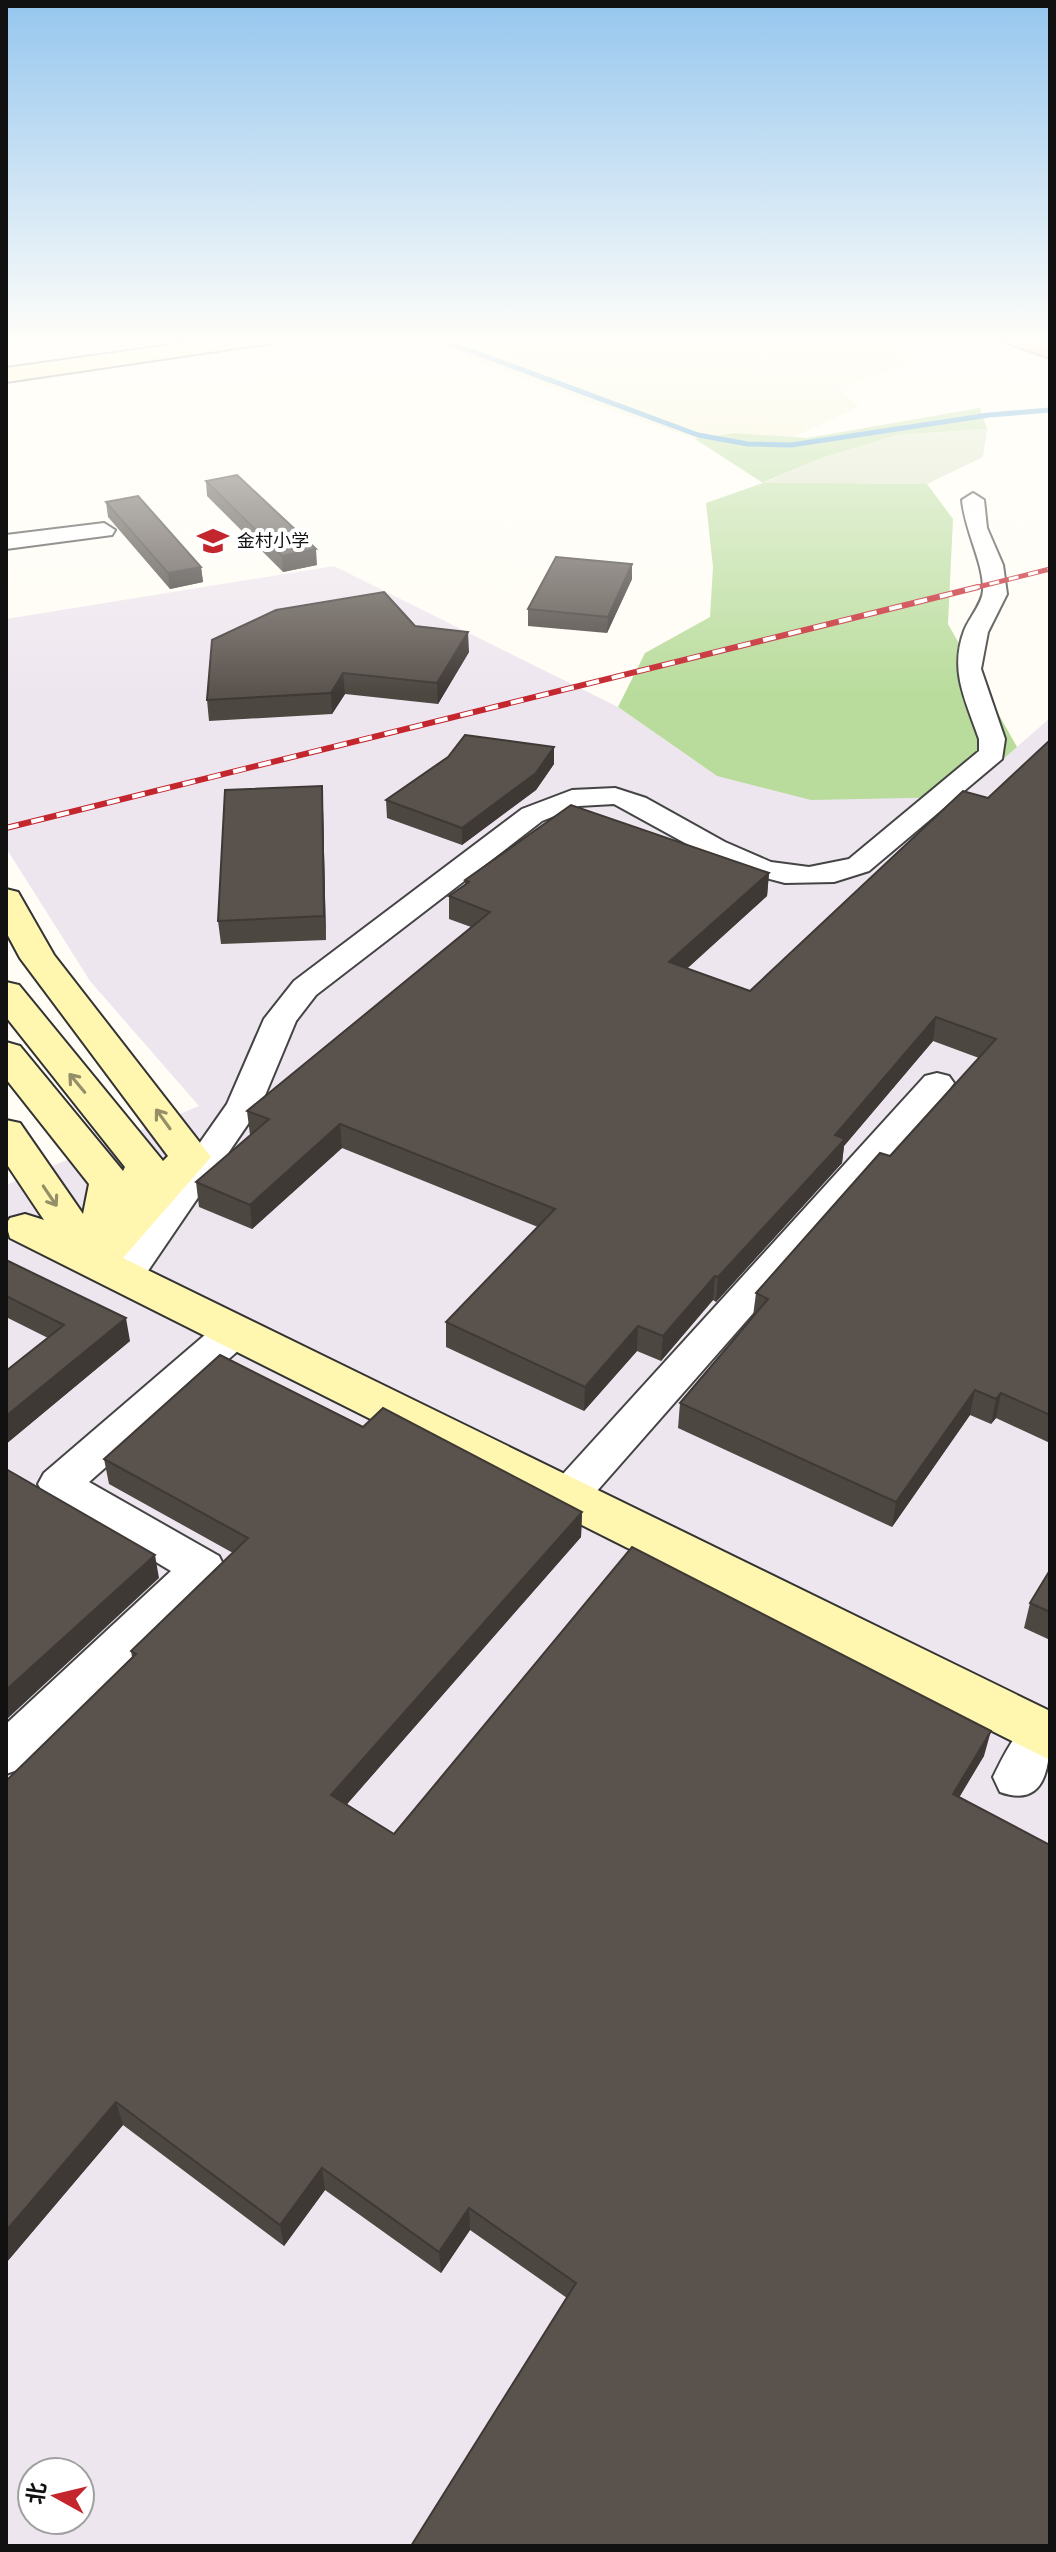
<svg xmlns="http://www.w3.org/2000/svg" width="1056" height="2552" font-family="'Times New Roman','Noto Sans SC',serif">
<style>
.industrial{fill:#eee6ef;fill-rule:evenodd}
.farmland{fill:#f6f3d4}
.forest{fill:#b9dc9c}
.cemetery{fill:#d9e3c4}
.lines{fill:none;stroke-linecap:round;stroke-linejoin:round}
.stream{stroke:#3f96cf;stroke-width:5}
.street-casing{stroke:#444;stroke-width:4}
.secondary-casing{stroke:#333;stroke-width:4}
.highway-casing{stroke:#222;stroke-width:4}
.street{fill:#fff;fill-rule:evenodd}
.secondary{fill:#fff6b0;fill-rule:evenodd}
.highway{fill:#f5a25d;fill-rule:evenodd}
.rail-far1-casing{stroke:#c4262e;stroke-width:5}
.rail-casing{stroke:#c4262e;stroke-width:6}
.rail-far1{stroke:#fff;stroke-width:3;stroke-dasharray:10;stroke-linecap:butt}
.rail{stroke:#fff;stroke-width:4;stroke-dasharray:13;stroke-linecap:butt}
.wall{fill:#4d4742}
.shaded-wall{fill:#3f3936}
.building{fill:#5a524d;stroke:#3f3936;stroke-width:2}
.oneway{stroke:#948f68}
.labels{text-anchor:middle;stroke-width:8;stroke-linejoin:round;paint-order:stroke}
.far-poi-label{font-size:18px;fill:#111;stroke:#fff;text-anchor:start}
</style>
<rect width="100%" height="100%" fill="#fffdf5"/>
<path class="industrial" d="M334,566L618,707L717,776L960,797L1050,718V2546H6V1185L199,1106L90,981L6,848V619ZM32,2472H80V2520H32Z"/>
<path class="farmland" d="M406,337H961L897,350L912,363L838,388L859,407L788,439L734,433L695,439Z"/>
<path class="forest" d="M980,408L987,429L898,435L822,458L764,482L927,484L953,519L948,624L1017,747L960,797L811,800L717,776L618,707L645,653L710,617L713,567L706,503L763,483L695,439L734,433L807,438Z"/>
<path class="cemetery" d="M987,429L983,457L927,484L763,483L822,458L898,435Z"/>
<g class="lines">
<path class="stream" d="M434,337L698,435L748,444L791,445L989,415L1050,410"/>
<defs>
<path id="street" d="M973,493L984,500L987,528L1003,565L1007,594L988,632L981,669L1005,739L1002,759L869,871L834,882L785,883L751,874L705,854L614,804L579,806L542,821L316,995L296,1021L261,1105L137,1287L124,1291L111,1287L105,1278L227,1104L264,1019L294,981L522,809L572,790L615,788L646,798L725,842L771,862L809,867L849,859L979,751V739C966,701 949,671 964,631C969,618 982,604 983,591C984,563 965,532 962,500Z
M104,523L115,530L112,535L6,549V535Z
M937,1073L949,1076L954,1083L949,1090L582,1508L567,1513L552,1508L546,1497L552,1486L925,1076Z
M234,1318L248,1322L254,1332L248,1342L89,1482L219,1556L225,1568L219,1580L23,1768L6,1774V1724L171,1571L44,1495L38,1484L44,1473L220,1322Z
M1044,1714L1050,1716C1050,1752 1053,1811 1000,1792L993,1777C1005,1753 1018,1723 1044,1714Z"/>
<path id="secondary" d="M228,337H283L272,343L6,382V368Z
M6,889L18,892L54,955L211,1157L123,1258L1050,1711V1760L10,1238L6,1224L10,1218L25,1214L44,1220L6,1163V1120L20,1123L83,1214L89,1184L6,1079V1042L20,1046L123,1171L125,1167L6,1017V982L19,985L163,1161L168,1156L20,958L6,932Z"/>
<path id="highway" d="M998,337H1029L1050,345V358L1002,341Z"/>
</defs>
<use href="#street" class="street-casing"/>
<use href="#secondary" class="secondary-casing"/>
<use href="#highway" class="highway-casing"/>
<use href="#street" class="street"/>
<use href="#secondary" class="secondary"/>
<use href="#highway" class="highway"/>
<defs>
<path id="rail-far1" d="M970,589L1050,569"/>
<path id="rail" d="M6,828L978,587"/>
</defs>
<use href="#rail-far1" class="rail-far1-casing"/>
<use href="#rail" class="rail-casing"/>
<use href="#rail-far1" class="rail-far1"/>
<use href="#rail" class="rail"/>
</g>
<path class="wall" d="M206,481L317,565L283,572L207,496Z
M106,502L201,567L203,582L170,589L108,517Z
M632,579L607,633L528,626V609Z
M415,626L469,652L438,704L345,694L332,714L209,721L207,700Z
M1050,740V1443L996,1418L991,1424L970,1415L892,1527L678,1428L680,1403L753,1316L756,1293L890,1156L979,1058L933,1041L844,1146L842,1163L716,1302L713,1300L661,1361L637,1351L584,1411L446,1347V1322L538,1227L342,1148L252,1229L199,1207L196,1182L250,1135L247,1111L471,927L449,919V896L465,884V880L769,873L767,896L687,968L750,991L988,798Z
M554,764L536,790L462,845L387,818L386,800Z
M322,786L323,809L326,940L221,944L218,921Z
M6,1260L130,1341L6,1444V1371L48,1338L6,1317Z
M363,1427L582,1512L581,1537L347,1804L394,1834L984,1756L567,2298L470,2230L441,2273L325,2190L284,2246L123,2125L6,2263V1781L132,1657L131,1651L233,1553L109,1484L104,1459Z
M1050,1570V1640L1024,1628L1030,1603Z"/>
<path class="shaded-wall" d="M316,549L317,565L283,572L282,556Z
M632,564V579L607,633L608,617Z
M201,567L203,582L170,589L168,573Z
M468,632L469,652L438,704L437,683Z
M343,673L345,694L332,714L331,693Z
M554,747V764L536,790L462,845V828Z
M322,786L323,809L326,940L324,916Z
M769,873L767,896L668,986L669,962Z
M936,1017L933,1041L844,1146L842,1163L716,1302L718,1277L835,1135Z
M340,1124L342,1148L252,1229L250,1205Z
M715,1276L713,1300L661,1361L663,1336Z
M126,1318L130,1341L6,1444V1416Z
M638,1326L637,1351L584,1411L585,1387Z
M975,1390L970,1415L892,1527L896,1502Z
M1001,1393L996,1418L991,1424L996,1399Z
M582,1512L581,1537L334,1819L331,1795Z
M155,1555L159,1578L6,1720V1690Z
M991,1731L984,1756L947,1818L953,1794Z
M116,2102L123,2125L6,2263V2231Z
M322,2168L325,2190L284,2246L280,2225Z
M469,2208L470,2230L441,2273L439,2252Z"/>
<path class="building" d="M237,475L316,549L282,556L206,481Z
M138,496L201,567L168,573L106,502Z
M556,557L632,564L608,617L528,609Z
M384,592L415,626L468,632L437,683L343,673L331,693L207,700L212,640L276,610Z
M465,735L554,747L536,773L462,828L386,800L448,757Z
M1050,740V1415L1001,1393L996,1399L975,1390L896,1502L680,1403L768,1299L756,1293L880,1153L890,1156L996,1039L936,1017L835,1135L845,1139L718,1277L715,1276L663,1336L638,1326L585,1387L446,1322L555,1209L340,1124L250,1205L196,1182L269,1119L247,1111L490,912L449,896L469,882L465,880L571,805L769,873L669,962L750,991L963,791L988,798Z
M322,786L324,916L218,921L225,790Z
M6,1260L126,1318L6,1416V1371L64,1325L6,1296Z
M220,1355L363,1427L383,1408L582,1512L331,1795L394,1834L632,1547L991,1731L953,1794L1050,1845V2546H411L576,2283L469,2208L439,2252L322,2168L280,2225L116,2102L6,2231V1781L136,1654L131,1651L248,1538L104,1459Z
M6,1469L155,1555L6,1690Z
M1050,1570V1612L1030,1603Z"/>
<defs><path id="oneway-shaft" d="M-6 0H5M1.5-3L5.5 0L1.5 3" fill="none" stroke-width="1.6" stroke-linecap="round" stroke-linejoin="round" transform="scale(2)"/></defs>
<g class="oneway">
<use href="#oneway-shaft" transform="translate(77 1083) rotate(-130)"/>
<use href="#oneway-shaft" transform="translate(163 1119) rotate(-126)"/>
<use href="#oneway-shaft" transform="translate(50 1196) rotate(56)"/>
</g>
<linearGradient id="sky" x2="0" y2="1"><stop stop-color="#95c6ee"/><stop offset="0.49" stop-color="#fffefa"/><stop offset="1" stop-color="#fffefa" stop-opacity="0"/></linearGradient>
<rect width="1056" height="694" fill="url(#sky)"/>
<defs>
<symbol id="school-bare" viewBox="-9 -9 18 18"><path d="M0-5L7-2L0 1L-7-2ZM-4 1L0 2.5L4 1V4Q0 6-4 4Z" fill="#c4262e" stroke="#fff" stroke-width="2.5" paint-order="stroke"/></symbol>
</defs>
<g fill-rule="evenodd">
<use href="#school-bare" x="191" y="519" width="44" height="44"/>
</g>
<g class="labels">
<g class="far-poi-label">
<text x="237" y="547">金村小学</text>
</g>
</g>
<rect width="1056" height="2552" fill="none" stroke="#111111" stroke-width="16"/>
<g transform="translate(56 2496) rotate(278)"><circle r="38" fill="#ffffff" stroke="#a0a0a0" stroke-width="2"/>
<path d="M0-6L14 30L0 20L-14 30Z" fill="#c4262e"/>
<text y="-12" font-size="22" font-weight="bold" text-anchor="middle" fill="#111111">北</text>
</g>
</svg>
